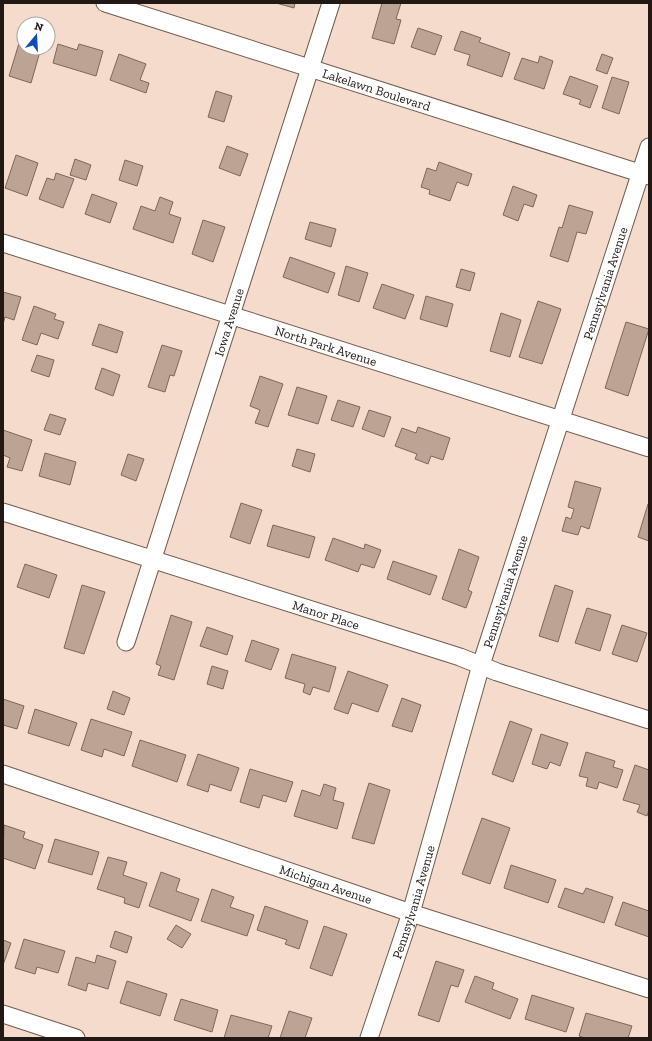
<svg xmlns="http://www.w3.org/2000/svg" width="652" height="1041" font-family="'Zilla Slab',serif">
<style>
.building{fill:#bca495;stroke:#7d6759}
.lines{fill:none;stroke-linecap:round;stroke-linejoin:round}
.minor-casing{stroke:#715b4d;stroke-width:19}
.minor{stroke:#fff;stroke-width:17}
.labels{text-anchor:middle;stroke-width:3;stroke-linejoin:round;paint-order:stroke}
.street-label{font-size:13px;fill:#221914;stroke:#fff}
</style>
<rect width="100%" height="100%" fill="#f5dbcb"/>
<path class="building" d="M276,3H295L294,8Z
M382,3H401L396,19L401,20L394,44L372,38Z
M24,27V48H41L31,83L9,76Z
M418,28L442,36L435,55L411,47Z
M461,31L481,38L479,42L510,53L502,77L467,65L470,55L454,50Z
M58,44L77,50L79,44L103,51L96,76L53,63Z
M119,54L146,64L140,80L149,83L146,93L110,80Z
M602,54L613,58L607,74L596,70Z
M540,56L553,61L544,89L514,79L522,58L538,63Z
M570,76L598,86L590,108L579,104L581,100L563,94Z
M612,77L629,82L619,114L602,108Z
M216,91L232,96L224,122L208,117Z
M227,146L248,154L240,176L219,168Z
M16,155L38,163L27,196L5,188Z
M75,159L91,165L86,180L70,175Z
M125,160L143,166L137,186L119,180Z
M439,162L472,174L468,186L457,182L450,201L429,194L430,190L421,187L427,168L436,171Z
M56,173L74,179L63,208L39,199L47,178L54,180Z
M513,186L537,195L533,207L524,204L518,221L503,215Z
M92,194L117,203L110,223L85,214Z
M160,197L173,202L169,214L181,218L173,243L133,229L141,206L155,211Z
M569,205L593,212L586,234L577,232L568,262L550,256L559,227L562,228Z
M203,220L225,227L213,262L192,254Z
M310,222L336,229L331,247L305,239Z
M290,257L335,273L328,293L283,277Z
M346,266L368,273L359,302L338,295Z
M461,269L475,273L470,291L456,287Z
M382,284L414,295L405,319L373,308Z
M3,292L21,297L14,320L5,317L3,324Z
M426,296L453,304L447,327L420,319Z
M538,301L561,309L542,364L519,357Z
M34,306L56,314L54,319L64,322L58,339L41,333L37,345L22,340Z
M501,313L521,320L510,357L490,351Z
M626,322L649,329L628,396L605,388Z
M99,324L123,332L117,353L92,345Z
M162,345L182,351L174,376L170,375L165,392L148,387Z
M37,355L54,360L49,377L31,371Z
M102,368L120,375L113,396L95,389Z
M260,376L283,384L268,427L255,423L260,410L250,406Z
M297,387L327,396L318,424L288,415Z
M338,400L360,407L353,427L331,420Z
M369,410L391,417L384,437L362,429Z
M50,414L66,419L60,435L44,430Z
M418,427L450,438L443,460L431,456L428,464L415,459L417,454L395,446L402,428L416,433Z
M3,430L32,440L22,471L7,467L10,458L3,455Z
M297,449L315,454L310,472L292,466Z
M45,453L76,462L70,485L39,476Z
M128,454L144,459L136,481L121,475Z
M575,481L601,488L589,529L581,526L578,535L562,531L566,517L571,519L574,509L568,507Z
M241,503L262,510L250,544L230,537Z
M648,504H649V541L638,537Z
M273,525L315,537L309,558L267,546Z
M333,538L364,549L365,544L381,550L374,568L361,564L358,572L325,560Z
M459,549L479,557L468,590L472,592L466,608L442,599Z
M393,561L437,576L430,595L387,579Z
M25,564L57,575L49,598L17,587Z
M82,585L105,592L84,654L64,648Z
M555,585L573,591L558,642L539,636Z
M587,608L611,615L600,651L575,643Z
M171,615L192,622L174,680L158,675L161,666L156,664Z
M622,625L647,633L637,662L612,654Z
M207,627L233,636L227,655L200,646Z
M252,640L279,649L271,670L245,661Z
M292,654L336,667L329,692L313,687L310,695L303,692L305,684L285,678Z
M212,666L228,671L223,689L207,684Z
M348,671L388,685L378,712L352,703L348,714L334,709Z
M113,691L130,698L124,715L107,709Z
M402,698L421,705L412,732L392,726Z
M3,699L24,706L17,729L3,725Z
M35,709L77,723L69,746L28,733Z
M91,719L132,732L124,756L104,749L102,757L81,750Z
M510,721L532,729L513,782L492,774Z
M541,734L568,743L560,766L550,762L547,769L532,764Z
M140,740L186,755L177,782L132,766Z
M586,752L615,761L613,767L623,770L617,788L599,782L597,789L586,786L588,778L579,776Z
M198,754L239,768L231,791L210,784L208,792L187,785Z
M635,765L649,770V810L647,816L637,812L640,805L623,800Z
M250,769L293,782L286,802L263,795L259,808L240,802Z
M369,783L390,790L374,844L352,838Z
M324,784L336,788L333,800L344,803L337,829L294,816L302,790L320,796Z
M482,818L510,828L490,884L462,874Z
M4,825L25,832L23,838L43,845L35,869L3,858Z
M55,839L99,852L92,875L48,862Z
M108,857L127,862L123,875L147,883L139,908L124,903L125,898L97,889Z
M511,865L556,880L548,903L504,888Z
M161,872L180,879L176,891L199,899L191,921L149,906Z
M565,888L583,894L586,888L613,897L604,923L558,907Z
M212,889L234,897L230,907L254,915L247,936L201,921Z
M623,902L649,911V937L615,925Z
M265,906L308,921L299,949L285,944L287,940L257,930Z
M176,925L191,934L182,948L167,939Z
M324,926L347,934L332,976L310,968Z
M115,931L132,937L127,953L110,947Z
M24,939L65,951L58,973L37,967L35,974L15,968Z
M3,940L11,943L3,965Z
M97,955L116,961L108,989L88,983L86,991L68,985L76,957L95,963Z
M436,961L464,970L458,987L451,985L439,1022L418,1015Z
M475,976L494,983L492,989L518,999L510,1019L465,1002Z
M127,981L167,994L160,1016L120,1003Z
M532,995L574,1008L566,1032L525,1019Z
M181,999L218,1010L212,1032L174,1020Z
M289,1011L312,1018L305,1038H280Z
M586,1013L632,1026L628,1038H585L579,1036Z
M231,1015L272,1026L268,1038H224Z"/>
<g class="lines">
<defs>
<g id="minor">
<path id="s1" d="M105,3L649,176"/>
<path id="s2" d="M3,243L649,448"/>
<path id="s3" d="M3,512L460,657L497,672L649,720"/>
<path id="s4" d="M126,642L331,3"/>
<path id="s5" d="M3,774L411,913L649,989"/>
<path d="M3,1014L76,1038"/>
<path id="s6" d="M369,1038L411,913L481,665L649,147"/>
</g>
</defs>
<use href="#minor" class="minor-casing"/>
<use href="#minor" class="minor"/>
</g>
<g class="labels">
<g class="street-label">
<text dy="5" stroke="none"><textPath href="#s1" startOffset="285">Lakelawn Boulevard</textPath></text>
<text dy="5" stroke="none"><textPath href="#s6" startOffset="791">Pennsylvania Avenue</textPath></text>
<text dy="5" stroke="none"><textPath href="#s4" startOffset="336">Iowa Avenue</textPath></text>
<text dy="5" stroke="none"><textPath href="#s2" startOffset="339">North Park Avenue</textPath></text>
<text dy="5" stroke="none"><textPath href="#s6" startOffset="467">Pennsylvania Avenue</textPath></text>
<text dy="5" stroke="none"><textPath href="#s3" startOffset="339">Manor Place</textPath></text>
<text dy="5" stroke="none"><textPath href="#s5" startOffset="341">Michigan Avenue</textPath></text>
<text dy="5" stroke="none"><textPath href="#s6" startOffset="143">Pennsylvania Avenue</textPath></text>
</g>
</g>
<rect width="652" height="1041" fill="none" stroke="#221914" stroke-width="8"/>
<g transform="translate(36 36) rotate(18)"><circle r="19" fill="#ffffff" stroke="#a7a3a1"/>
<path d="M0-3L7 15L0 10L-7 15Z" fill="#0f4db9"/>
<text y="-6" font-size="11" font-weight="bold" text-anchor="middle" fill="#221914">N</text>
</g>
</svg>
